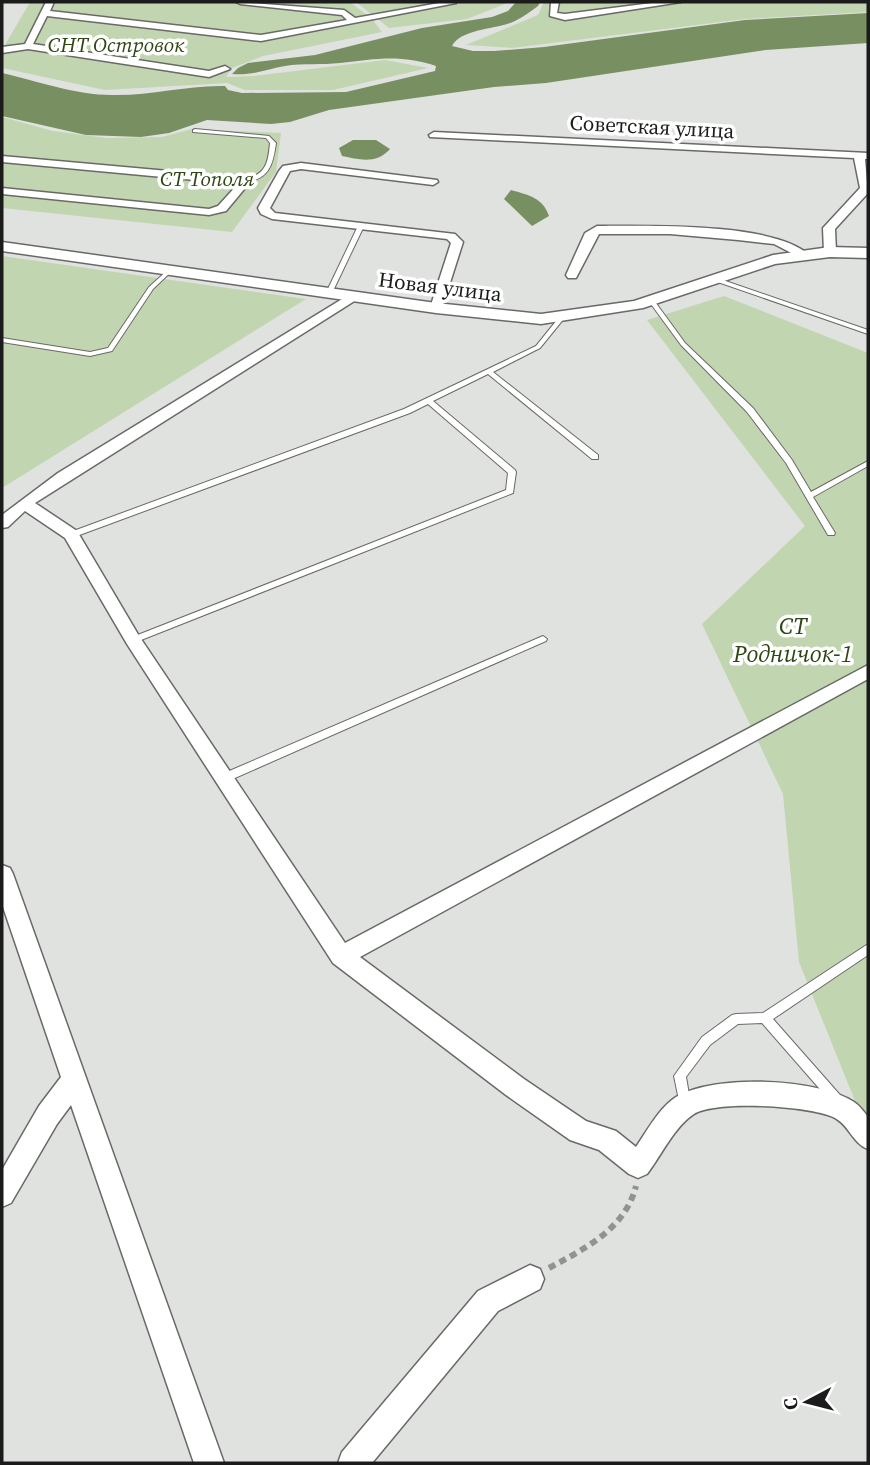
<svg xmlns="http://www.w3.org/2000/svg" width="870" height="1465" font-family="'Source Serif 4',serif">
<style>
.green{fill:#c2d5b1}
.water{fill:#789061}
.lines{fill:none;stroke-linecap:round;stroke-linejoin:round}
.service-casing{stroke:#696a67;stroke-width:2}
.minor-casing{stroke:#696a67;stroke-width:3}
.tertiary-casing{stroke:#696a67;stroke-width:3}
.path{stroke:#919391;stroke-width:6;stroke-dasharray:7 5;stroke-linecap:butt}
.service{fill:#fff;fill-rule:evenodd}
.minor{fill:#fff;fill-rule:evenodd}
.tertiary{fill:#fff;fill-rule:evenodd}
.labels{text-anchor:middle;stroke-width:7;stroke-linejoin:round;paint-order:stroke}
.far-park-label{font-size:21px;font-style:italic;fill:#2e4612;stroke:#fff}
.far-street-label{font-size:21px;fill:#1a1b1a;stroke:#fff}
.park-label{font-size:24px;font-style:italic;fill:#2e4612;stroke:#fff}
</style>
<rect width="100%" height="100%" fill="#e0e2df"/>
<path class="green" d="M30,2H350L372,19L382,32L263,56L232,68L226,77L254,76L385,60L428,68L333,90H245L227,83L105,90L2,68V50Z
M356,2H505V4L467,19L389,28Z
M544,2H868V12L745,19L512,48L466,45L538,15Z
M2,117L53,131L106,138L162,137L192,129L281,133L276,172L232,232L2,208Z
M2,256L306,299L2,488Z
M724,296L868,353V1133L799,962L783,794L702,624L805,526L647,320Z"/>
<path class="water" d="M516,2H540L538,6C531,11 523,17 515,21C497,30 462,28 452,46L473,51H494L544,47L745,20L868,13V43L766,50L546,83L494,87L329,110L290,122L271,124L207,120L169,133L141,137L86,135L2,116V73C37,81 76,95 112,95C150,96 187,85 225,86L228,90L242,93L346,92L435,71L436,66C401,54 375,59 340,63C322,65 303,63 285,66C267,69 252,76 232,74L238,68L248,63L315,55L422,28L492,17L508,11Z
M353,140H376L390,149C377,164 360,160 342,156L339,148Z
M511,190C529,195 543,198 549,216L532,226L504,199Z"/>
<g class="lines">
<defs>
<path id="service" d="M195,129L269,136L276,143C273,165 269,180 244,182V180C266,174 268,164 270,143L266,138L193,132V130Z
M361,224L364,226L332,293L327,294L326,293L358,226Z
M170,268L173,270L153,289L112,351L90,356L2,342V338L90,352L108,348L149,287Z
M711,276L868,330V334L709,279L708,278Z
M649,299H653L685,343L753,408L792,460L811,492L868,461V466L813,497L835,533L834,535H828L786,463L747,412L681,345L648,300Z
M561,315L566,316L540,348L493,372L598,455V459H592L488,374L433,401L515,470L516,472L513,493L136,642H130L129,640L130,638L506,490L508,473L428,404L410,413L74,537H68V533L404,409L536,346Z
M543,636L547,639L546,641L228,781H220L219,778L220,775Z
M868,944V955L773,1019L840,1095L842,1099L840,1103L836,1105L832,1103L762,1023L738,1024L710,1045L686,1077L691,1106L689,1110L685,1112L681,1110L674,1076L702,1037L732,1015L736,1014L763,1013Z"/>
<path id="minor" d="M46,2H54L50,11L261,35L347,20L342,15L240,4L236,2L344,10L355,18L445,2L456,3L261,41L47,16L33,44L209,71L225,66L230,69L209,77L28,49L2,53V47L25,44Z
M551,2H559L557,13L565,14L660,2H681L565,20L550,16Z
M434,132L868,153V159H865L868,193L835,229L836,252L830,256L824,252L823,228L860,188L854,158L430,137L429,135Z
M2,156L246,178L251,181L226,211L209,215L2,194V188L209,209L218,206L238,184L2,162Z
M301,163L437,180L438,182L433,185L301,169L290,171L270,208L275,213L455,234L463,242L441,311H431L430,308L451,243L447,239L272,219L261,214L258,208L279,171L283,166Z
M597,226C646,226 774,222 809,255L803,259L774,244L738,240L670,234H599L576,278H568L566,275L585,233Z
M352,293L356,294V300L35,503L77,531L139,636L345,943L868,665V679L360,957L524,1079L586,1121L616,1131L636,1147C647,1131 659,1108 676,1097C714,1074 817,1078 854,1102C860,1106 864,1112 868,1117V1149C852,1143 849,1124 833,1117C809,1106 716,1100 694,1114C674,1127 661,1156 647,1174L638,1178L629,1174L599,1150L570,1140L506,1095L333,963L127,644L65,538L25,511L8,527L2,528V515L58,473Z
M2,865L10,868L13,874L224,1463H194L71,1105L57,1124L11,1203L2,1207V1170L39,1106L61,1077L2,904Z
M530,1265L540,1269L544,1279L540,1289L498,1311L372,1463H338L342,1452L478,1291Z"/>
<path id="tertiary" d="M2,242L436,303L541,314L634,301L773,255L830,247L868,248V258L830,257L775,264L643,308L541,324L436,313L2,251Z"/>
</defs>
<use href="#service" class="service-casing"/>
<use href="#minor" class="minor-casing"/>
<use href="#tertiary" class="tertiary-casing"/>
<path class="path" d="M549,1268C586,1248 625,1229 636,1186"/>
<use href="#service" class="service"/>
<use href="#minor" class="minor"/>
<use href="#tertiary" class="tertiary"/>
</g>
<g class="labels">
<g class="far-park-label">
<text x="116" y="52">СНТ Островок</text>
<text x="207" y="186">СТ Тополя</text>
</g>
<g class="far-street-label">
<text transform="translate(652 127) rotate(3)" y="7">Советская улица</text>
<text transform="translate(440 287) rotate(7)" y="7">Новая улица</text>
</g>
<g class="park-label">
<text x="793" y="634">СТ<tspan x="793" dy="28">Родничок-1</tspan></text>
</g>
</g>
<rect width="870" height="1465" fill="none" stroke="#1a1b1a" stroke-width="7"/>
<g transform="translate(807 1402) rotate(263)" stroke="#ffffff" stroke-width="5" paint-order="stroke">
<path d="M0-5L12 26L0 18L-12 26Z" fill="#1a1b1a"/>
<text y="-10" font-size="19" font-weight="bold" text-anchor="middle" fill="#1a1b1a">С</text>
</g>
</svg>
